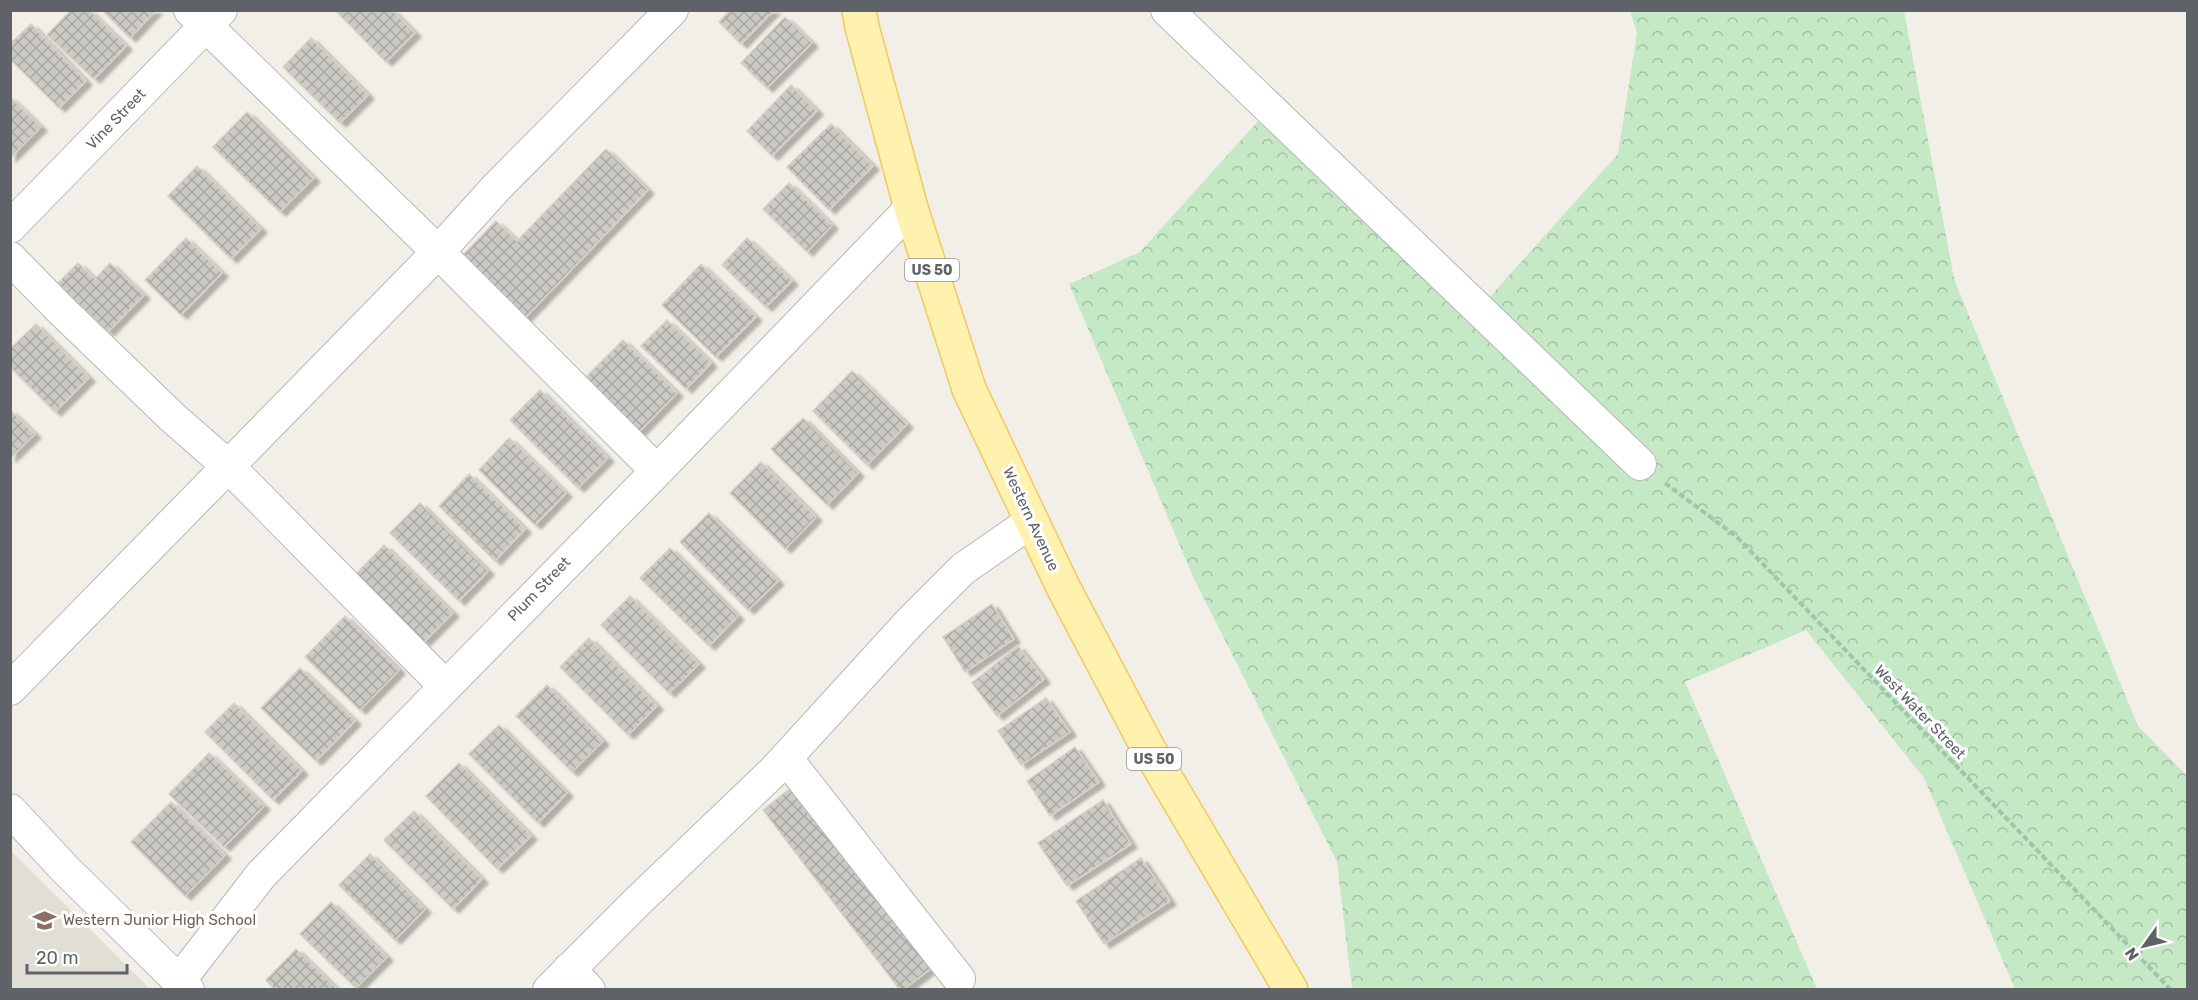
<svg xmlns="http://www.w3.org/2000/svg" width="2198" height="1000" font-family="Rubik,sans-serif">
<style>
.education{fill:#e1ded6}
.forest{fill:url(#forest-crowns)}
.building{fill:url(#building-cross-hatch);stroke:#d6d1c6;stroke-width:1.5;filter:url(#shadow)}
.lines{fill:none;stroke-linecap:round;stroke-linejoin:round}
.minor-casing{stroke:#b5b8bc;stroke-width:34}
.major-casing{stroke:#f2c960;stroke-width:36}
.path{stroke:#9cc7a9;stroke-width:4;stroke-dasharray:6 3;stroke-linecap:butt}
.minor{stroke:#fff;stroke-width:32}
.major{stroke:#fff2af;stroke-width:33}
.labels{text-anchor:middle;stroke-width:6;stroke-linejoin:round;paint-order:stroke}
.shield{fill:#fff;stroke:#8f9295;stroke-width:1.5}
.shield-label{font-size:14px;font-weight:bold;fill:#5f6368}
.street-label{font-size:15px;fill:#5f6368;stroke:#fff}
.education-label{font-size:15px;fill:#785e54;stroke:#fff;text-anchor:start}
</style>
<defs>
<pattern id="forest-crowns" width="20" height="18" patternUnits="userSpaceOnUse" patternTransform="scale(1.5)"><rect width="20" height="18" fill="#c5e8c5"/><path d="M2 6a3 3 0 1 1 6 0M12 15a3 3 0 1 1 6 0" fill="none" stroke="#a3c0a4"/></pattern>
<pattern id="building-cross-hatch" width="8" height="8" patternUnits="userSpaceOnUse" patternTransform="scale(1.5)"><rect width="8" height="8" fill="#cccac5"/><path d="M0 0l8 8M0 8l8-8" fill="none" stroke="#a9a8a4"/></pattern>
<filter id="shadow"><feDropShadow dx="6" dy="4" stdDeviation="1.5" flood-color="#0004"/></filter>
</defs>
<rect width="100%" height="100%" fill="#f1efe8"/>
<path class="education" d="M10,851H11L150,989H11Z"/>
<path class="forest" d="M1630,11H1904L1954,279L2138,726L2187,776V989H2015L1924,778L1806,630L1685,682L1817,989H1352L1337,862L1194,579L1069,284L1140,252L1269,109L1478,310L1618,154L1637,33Z"/>
<path class="building" d="M71,10H89L126,46L94,79L47,35Z
M102,10H156L130,38Z
M335,10H392L415,33L386,62Z
M730,10H774L741,44L719,22Z
M785,17L812,43L767,88L741,63Z
M31,24L86,81L59,108L10,59V44Z
M311,38L368,95L340,123L283,67Z
M791,85L817,111L772,156L747,131Z
M10,97L41,127L10,158Z
M247,112L314,178L280,212L213,147Z
M831,124L873,166L829,210L787,167Z
M606,149L648,190L522,321L459,259L496,221L517,241Z
M197,166L261,229L231,259L168,196Z
M789,183L832,225L807,252L763,209Z
M186,238L222,273L181,315L145,280Z
M747,238L792,281L766,307L722,265Z
M78,263L95,279L110,263L144,295L108,332L57,284Z
M701,264L756,317L716,357L662,305Z
M667,320L711,363L686,389L641,346Z
M36,324L89,378L55,412L10,367V349Z
M623,340L677,393L638,433L583,380Z
M852,371L907,424L867,465L813,411Z
M540,390L608,458L578,488L510,420Z
M10,410L35,434L10,458Z
M803,418L858,473L827,505L771,449Z
M509,438L566,493L535,525L479,470Z
M761,462L816,517L785,549L730,493Z
M469,474L525,529L495,561L439,506Z
M420,503L488,571L459,601L390,533Z
M709,513L778,581L748,610L680,542Z
M384,545L453,613L424,642L355,575Z
M670,548L738,616L709,646L640,578Z
M630,596L699,664L669,693L601,625Z
M992,604L1014,639L965,672L943,637Z
M345,616L399,670L360,710L305,657Z
M589,638L657,706L628,735L560,667Z
M1018,646L1044,679L997,716L972,683Z
M300,668L355,721L316,761L261,708Z
M547,685L603,741L572,772L516,716Z
M1046,698L1070,732L1021,765L998,731Z
M234,703L302,771L273,800L205,732Z
M499,725L567,793L538,823L469,754Z
M1075,747L1099,782L1050,816L1027,781Z
M209,753L264,806L224,847L169,794Z
M459,763L531,836L497,869L426,796Z
M796,784L935,965L903,990H900L763,810Z
M1103,800L1131,844L1067,886L1038,843Z
M171,802L225,855L185,896L131,842Z
M414,811L482,879L453,909L384,840Z
M370,854L425,909L395,940L339,885Z
M1141,858L1170,901L1104,944L1076,901Z
M331,902L387,957L356,988L300,934Z
M296,949L338,990H275L266,980Z"/>
<g class="lines">
<defs>
<path id="minor" d="M190,10L438,252L496,188L672,10
M1167,10L1640,464
M10,227L221,10
M10,258L60,309L172,417L228,466L445,686
M10,689L438,252L657,471
M786,758L959,979
M10,810L65,869L188,990
M569,969L589,990
M179,981L261,875L657,471L911,208
M549,990L637,902L774,771L910,622L963,569L1032,521"/>
<path id="major" d="M859,10L862,27L911,208L969,389L1063,587L1148,748L1291,990"/>
</defs>
<use href="#minor" class="minor-casing"/>
<use href="#major" class="major-casing"/>
<path class="path" d="M1665,483L1737,537L2171,990"/>
<use href="#minor" class="minor"/>
<use href="#major" class="major"/>
</g>
<defs>
<symbol id="school-bare" viewBox="-9 -9 18 18"><path d="M0-5L7-2L0 1L-7-2ZM-4 1L0 2.5L4 1V4Q0 6-4 4Z" fill="#8d6e63" stroke="#fff" stroke-width="2.5" paint-order="stroke"/></symbol>
</defs>
<g fill-rule="evenodd">
<use href="#school-bare" x="28" y="904" width="33" height="33"/>
</g>
<g class="labels">
<g class="shield">
<rect x="905" y="259" width="54" height="22" rx="4.5"/>
<rect x="1127" y="748" width="54" height="22" rx="4.5"/>
</g>
<g class="shield-label">
<text x="932" y="275">US 50</text>
<text x="1154" y="764">US 50</text>
</g>
<g class="street-label">
<text transform="translate(116 119) rotate(-46)" y="5">Vine Street</text>
<text transform="translate(1031 519) rotate(65)" y="5">Western Avenue</text>
<text transform="translate(539 589) rotate(-46)" y="5">Plum Street</text>
<text transform="translate(1920 712) rotate(46)" y="5">West Water Street</text>
</g>
<g class="education-label">
<text x="63" y="925">Western Junior High School</text>
</g>
</g>
<rect width="2198" height="1000" fill="none" stroke="#5f6368" stroke-width="24"/>
<g transform="translate(2144 946) rotate(236)" stroke="#ffffff" stroke-width="4.5" paint-order="stroke">
<path d="M0-4.5L10 22L0 15L-10 22Z" fill="#5f6368"/>
<text y="-9" font-size="16" font-weight="bold" text-anchor="middle" fill="#5f6368">N</text>
</g>
<path d="M27 964v9h100v-9" fill="none" stroke="#5f6368" stroke-width="3"/>
<text x="36" y="964" font-size="18" fill="#5f6368" stroke="#ffffff" stroke-width="4.5" paint-order="stroke">20 m</text>
</svg>
